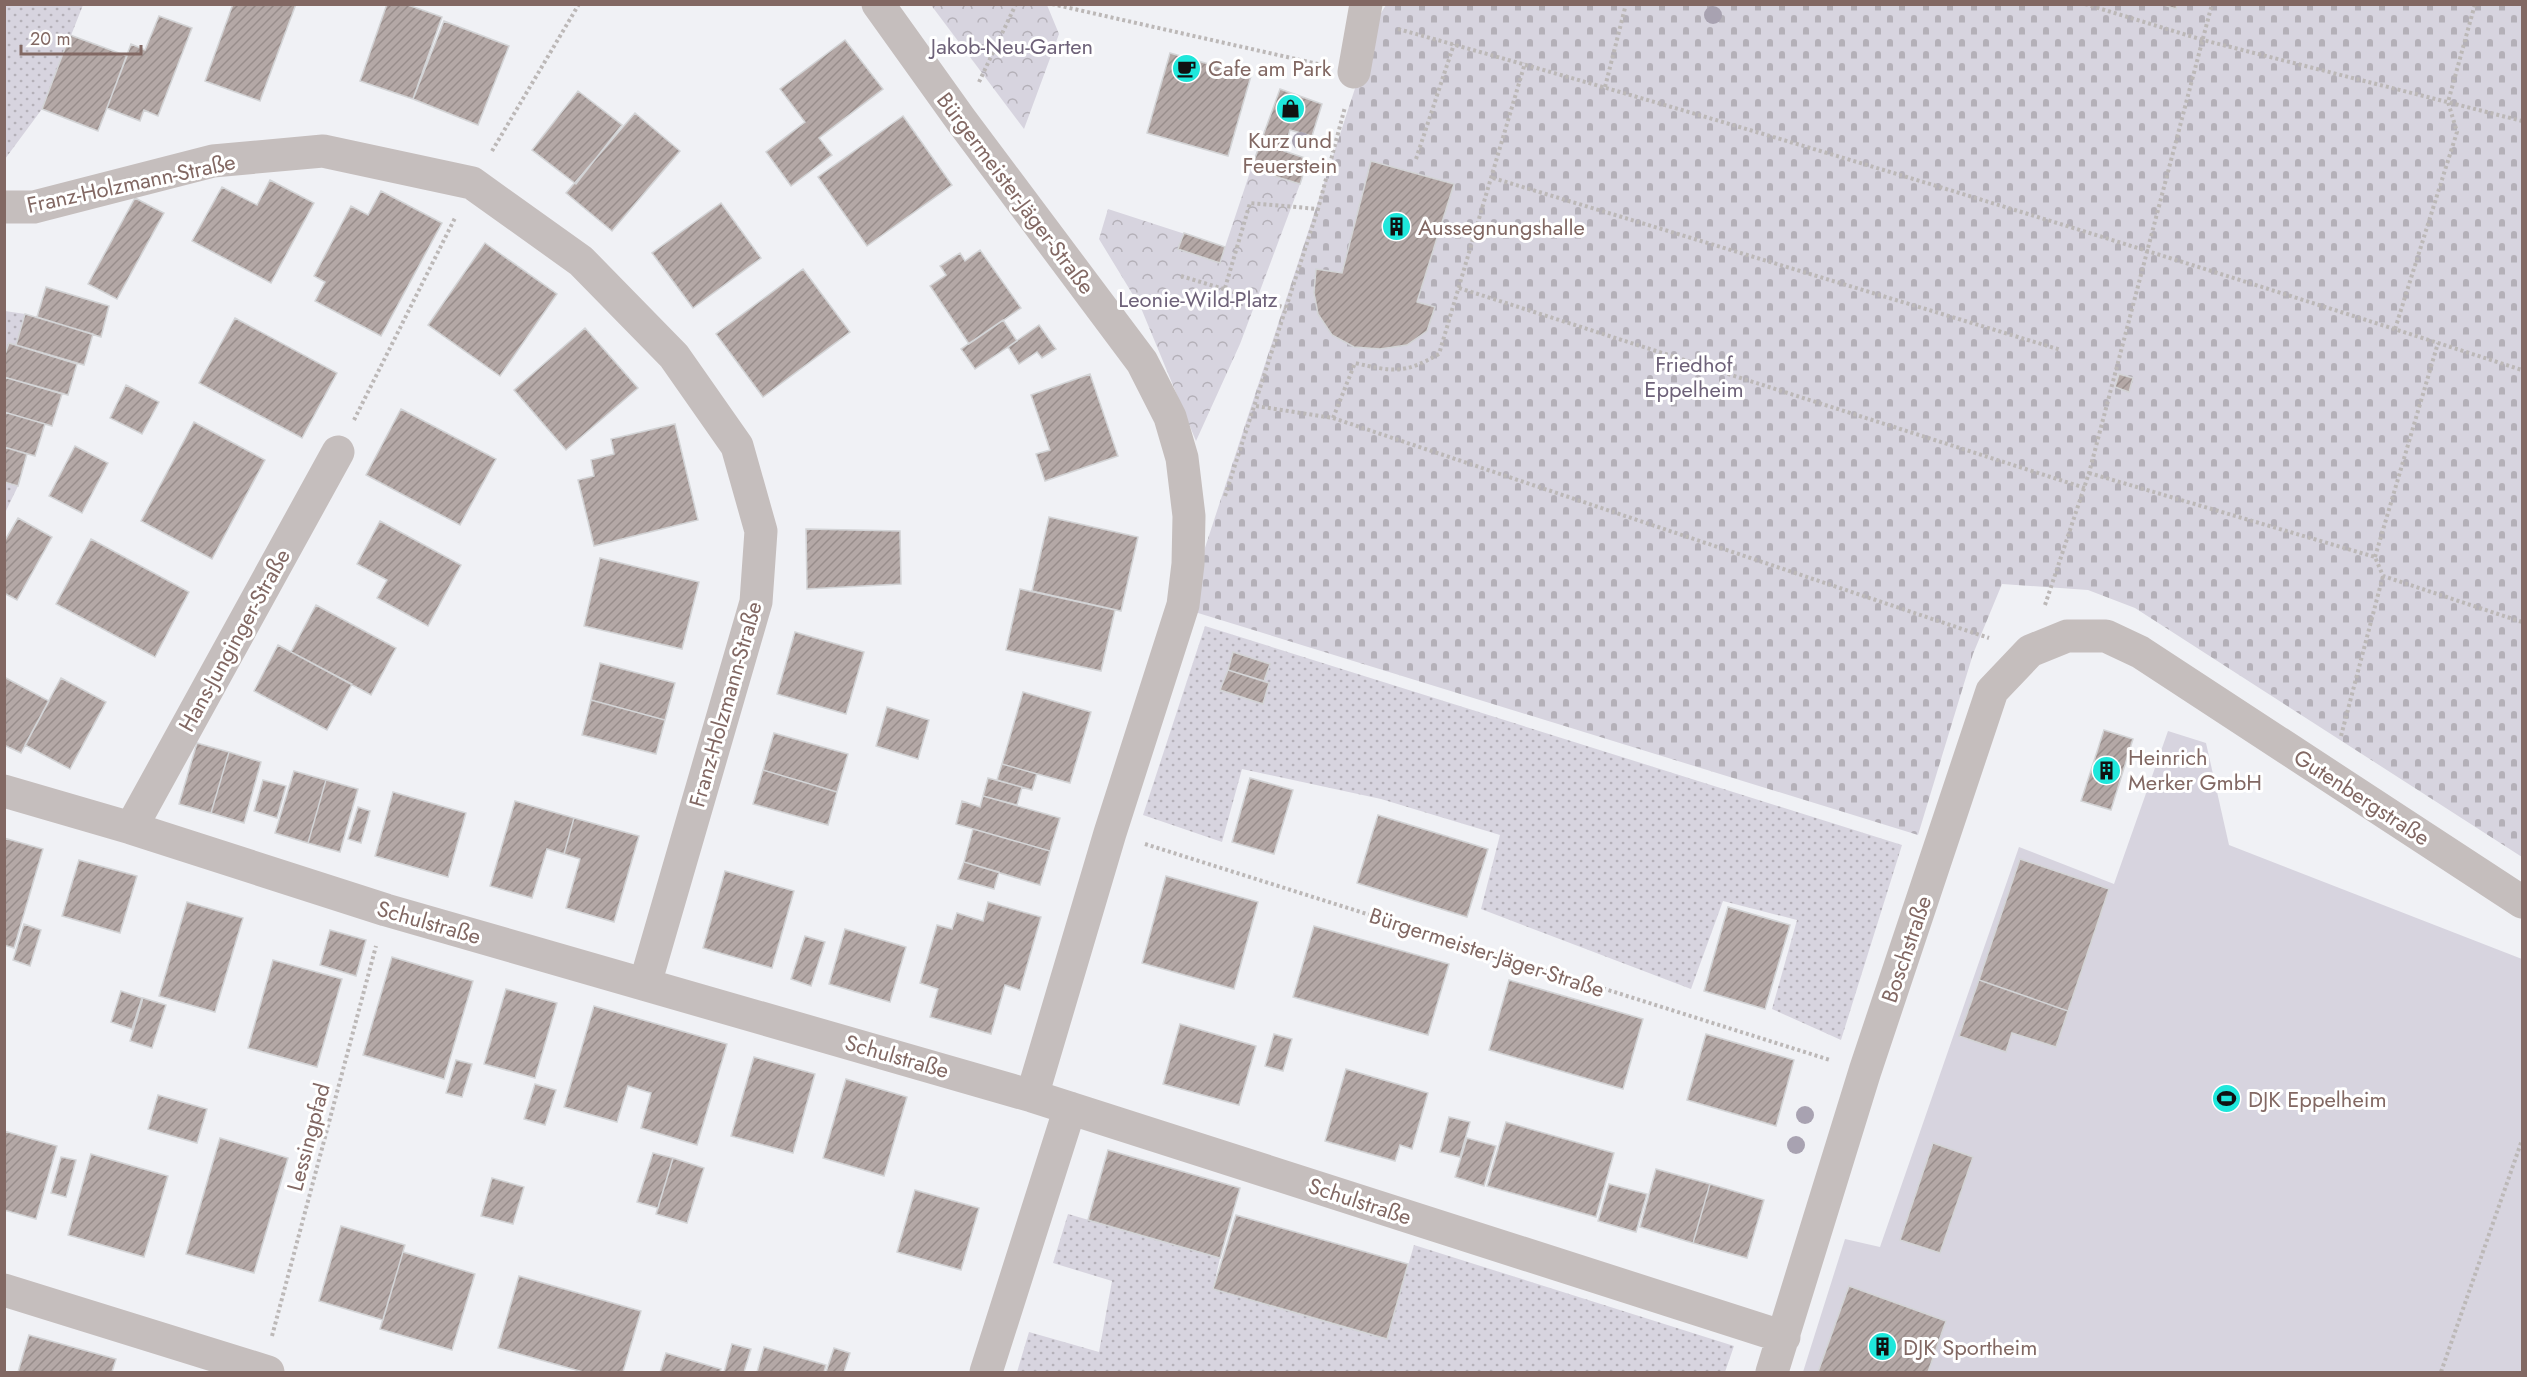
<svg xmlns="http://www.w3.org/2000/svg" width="2527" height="1377" font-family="Jost,sans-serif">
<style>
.cemetery{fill:url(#cemetery-stones)}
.park{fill:url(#park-crowns)}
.garden{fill:url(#garden-dots)}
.pitch{fill:#d7d4df}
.building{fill:url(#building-hatch);stroke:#d3d4d6;stroke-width:1.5}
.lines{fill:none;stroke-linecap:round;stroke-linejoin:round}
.path{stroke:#bcb8b7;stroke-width:4;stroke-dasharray:3 3;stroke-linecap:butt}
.minor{stroke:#c5bebd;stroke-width:33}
.tree{fill:#a8a2b1}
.labels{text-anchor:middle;stroke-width:6;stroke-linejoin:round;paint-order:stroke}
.park-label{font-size:22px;fill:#6e6279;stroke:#fff}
.poi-label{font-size:22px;fill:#826863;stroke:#fff;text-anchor:start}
.street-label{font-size:22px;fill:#826863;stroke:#fff}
</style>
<defs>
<pattern id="cemetery-stones" width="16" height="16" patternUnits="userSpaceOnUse" patternTransform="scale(1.5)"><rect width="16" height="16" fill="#d7d4df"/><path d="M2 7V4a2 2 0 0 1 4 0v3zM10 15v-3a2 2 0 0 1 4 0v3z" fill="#b4b0b8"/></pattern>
<pattern id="park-crowns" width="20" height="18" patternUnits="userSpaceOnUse" patternTransform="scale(1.5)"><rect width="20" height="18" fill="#d7d4df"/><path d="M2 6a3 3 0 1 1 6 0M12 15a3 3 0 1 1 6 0" fill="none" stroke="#b4b0b8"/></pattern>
<pattern id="garden-dots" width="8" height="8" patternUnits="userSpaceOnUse" patternTransform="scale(1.5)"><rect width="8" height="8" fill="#d7d4df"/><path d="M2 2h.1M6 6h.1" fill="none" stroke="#b4b0b8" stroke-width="1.8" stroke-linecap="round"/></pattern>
<pattern id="building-hatch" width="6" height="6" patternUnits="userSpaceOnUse" patternTransform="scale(1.5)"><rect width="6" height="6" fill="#b4a8a6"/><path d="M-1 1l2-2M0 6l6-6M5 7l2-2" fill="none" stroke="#988d8b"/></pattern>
</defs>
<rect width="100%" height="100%" fill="#f0f1f5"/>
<path class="cemetery" d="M1386,5H2522V857L2135,608L2088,590L2002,584L1973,654L1918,835L1185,609L1378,18Z"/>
<path class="park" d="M931,5H1047L1059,34L1024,129Z
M1251,169L1300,184L1240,344L1196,441L1141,308L1099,239L1108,209L1225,247Z"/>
<path class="garden" d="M5,5H83L42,109L5,159Z
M5,311L25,314L16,345L9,343L5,357Z
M5,482L18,486L5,513Z
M1205,626L1902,845L1841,1040L1772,1009L1797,920L1723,901L1691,989L1481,909L1500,835L1381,799L1242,769L1222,842L1143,815Z
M1068,1214L1220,1258L1213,1289L1387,1339L1414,1245L1734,1346L1725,1372H1017L1029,1332L1099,1352L1112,1281L1053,1263Z"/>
<path class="pitch" d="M2168,731L2206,743L2229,845L2522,959V1372H1803L1845,1239L1880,1247L2019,847L2114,884Z"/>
<path class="building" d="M233,4H296L260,101L205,81Z
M387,4H405L442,17L413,99L360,81Z
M2161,4H2177L2176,9Z
M159,16L192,28L158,116L144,110L140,121L107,108L131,44L145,50Z
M444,21L509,46L478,125L413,99Z
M70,35L127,56L98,131L42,109Z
M845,40L883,89L819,138L832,155L791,186L766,152L805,122L780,89Z
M1170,53L1251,76L1228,156L1147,133Z
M1280,89L1322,104L1312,136L1290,130L1284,151L1308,159L1300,184L1251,169Z
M578,91L622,125L576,184L532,150Z
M635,113L680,151L612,231L566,193Z
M903,116L952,185L867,246L818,177Z
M1371,161L1454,184L1417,302L1435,307L1427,331L1407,345L1380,349L1354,347L1332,335L1318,314L1314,293L1316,269L1342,273Z
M270,180L314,203L271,283L192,241L222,187L257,205Z
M381,191L442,223L381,336L315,301L325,282L314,276L351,206L368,215Z
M135,198L164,213L117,299L88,284Z
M721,203L761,258L693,308L652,253Z
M1184,233L1225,247L1220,263L1178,249Z
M485,243L557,294L500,376L428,325Z
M980,250L1021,308L969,344L930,286L946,275L940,266L960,253L965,261Z
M803,269L850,332L763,397L716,334Z
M46,287L109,306L101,337L37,317Z
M25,314L93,334L84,365L16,345Z
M235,318L337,373L302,438L199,383Z
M1003,320L1017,341L975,369L961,349Z
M1039,325L1056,349L1042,358L1037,352L1019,364L1008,347Z
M585,328L638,388L566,450L514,390Z
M9,343L77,364L68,395L4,377V357Z
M1090,374L1118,456L1045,481L1036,454L1050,450L1031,395Z
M2119,374L2133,378L2129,392L2115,387Z
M4,377L62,394L52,426L4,412Z
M126,385L159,402L142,434L110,418Z
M401,409L496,459L460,525L366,475Z
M4,412L45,424L35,456L4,447Z
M194,422L265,460L212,559L141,521Z
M675,424L698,520L594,546L578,480L594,476L591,460L614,454L611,439Z
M75,446L108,463L82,513L49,496Z
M4,447L27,454L18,486L4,482Z
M1049,517L1138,537L1121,611L1032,591Z
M18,518L52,537L17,600L4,593V542Z
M380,521L461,565L428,626L377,598L387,580L357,564Z
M806,529L900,531L901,584L807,589Z
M91,539L189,592L155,657L56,604Z
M600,558L699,582L682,649L584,626Z
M1020,589L1115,610L1101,671L1006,650Z
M316,605L396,648L371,695L291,652Z
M795,632L864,652L846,714L777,694Z
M278,645L352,684L327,730L254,691Z
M1233,652L1270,664L1264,681L1228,670Z
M600,663L675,683L665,720L591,700Z
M1228,670L1269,683L1263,704L1220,690Z
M4,677L49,701L21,753L4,745Z
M61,678L106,702L70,769L25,745Z
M1023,692L1091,712L1070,783L1002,764Z
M591,700L665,720L656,754L582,735Z
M887,707L929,720L918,759L876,746Z
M2104,730L2133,739L2111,810L2081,801Z
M774,733L848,754L837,792L763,770Z
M197,743L229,752L211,813L179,804Z
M229,752L261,762L244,823L211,813Z
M1002,764L1037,774L1032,790L997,780Z
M763,770L837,792L828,825L753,804Z
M294,771L326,780L308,843L275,833Z
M988,778L1022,787L1017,805L983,796Z
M1250,778L1293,790L1274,854L1232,842Z
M263,780L286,786L277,818L254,811Z
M326,780L358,789L340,852L308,843Z
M393,792L466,813L448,877L375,856Z
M983,796L1060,818L1050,851L956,824L962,801L980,807Z
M515,801L574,818L564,854L547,849L532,898L490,886Z
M358,807L370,811L361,843L348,839Z
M1378,815L1488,849L1467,917L1357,883Z
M574,818L639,836L614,922L566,908L580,859L564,854Z
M973,829L1050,851L1040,885L964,862Z
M4,838L43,849L14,948L4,945Z
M2020,859L2109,889L2068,1011L1979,980Z
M79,860L137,876L120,933L62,916Z
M964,862L999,872L994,889L958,879Z
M725,871L794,891L772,968L703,948Z
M1166,876L1258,902L1234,989L1142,963Z
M187,902L243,918L215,1012L159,996Z
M988,902L1041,917L1020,990L1005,985L991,1034L930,1017L938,989L920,983L937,925L952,929L957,913L983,921Z
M1728,907L1790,925L1765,1009L1704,991Z
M24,924L41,930L30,966L13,960Z
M1314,926L1449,964L1428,1035L1293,997Z
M845,929L906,947L890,1002L829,984Z
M330,930L366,940L356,976L320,965Z
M805,936L825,942L811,986L791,979Z
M392,957L473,981L444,1079L363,1055Z
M273,960L342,979L317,1067L248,1048Z
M1509,980L1643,1019L1623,1089L1489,1050Z
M1979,980L2068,1011L2056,1047L2012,1033L2006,1052L1959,1036Z
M506,989L557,1003L535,1078L484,1064Z
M121,991L142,998L132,1029L111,1022Z
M143,998L166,1005L152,1048L130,1041Z
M594,1006L727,1044L697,1145L641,1128L651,1093L628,1086L617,1122L564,1107Z
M1180,1024L1256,1046L1239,1105L1163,1084Z
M1274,1034L1292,1039L1283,1071L1265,1066Z
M1706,1034L1794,1060L1776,1126L1687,1100Z
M754,1057L815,1074L793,1153L731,1136Z
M456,1060L472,1064L462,1097L446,1093Z
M1346,1069L1428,1093L1412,1149L1400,1145L1395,1161L1325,1141Z
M846,1079L907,1097L884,1176L823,1158Z
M535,1084L556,1090L545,1125L524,1119Z
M158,1095L207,1109L197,1143L148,1129Z
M1449,1117L1470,1122L1460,1157L1440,1152Z
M1506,1122L1614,1153L1596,1217L1487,1186Z
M4,1131L57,1146L36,1219L4,1210Z
M220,1138L288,1158L254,1273L186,1254Z
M1467,1138L1496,1146L1484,1186L1455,1177Z
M1933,1143L1973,1157L1940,1253L1900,1240Z
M1108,1150L1240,1188L1220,1258L1088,1220Z
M653,1153L673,1158L658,1208L637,1202Z
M91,1154L168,1176L144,1257L68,1235Z
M61,1157L76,1160L66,1197L51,1193Z
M673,1158L704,1168L687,1223L656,1214Z
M1656,1169L1710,1184L1693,1243L1640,1227Z
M492,1178L524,1187L513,1224L481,1216Z
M1609,1184L1647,1194L1636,1232L1598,1221Z
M1710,1184L1764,1200L1747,1258L1693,1243Z
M915,1190L979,1208L961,1270L897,1252Z
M1236,1215L1408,1264L1387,1339L1213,1289Z
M341,1226L405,1245L383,1320L319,1301Z
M403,1252L475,1274L452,1350L380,1329Z
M519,1276L641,1311L623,1372H583L498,1348Z
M1849,1286L1946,1321L1928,1372H1818Z
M29,1335L116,1359L112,1372H18Z
M732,1344L751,1349L744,1372H724Z
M764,1347L826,1365L824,1372H757Z
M834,1348L850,1353L844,1372H826Z
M666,1353L721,1369L720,1372H660Z"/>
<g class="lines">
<path class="path" d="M1052,4L1318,64
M2085,4L2203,40L2522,121
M1398,29C1776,134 2150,250 2522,370
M979,82L1016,4
M1605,87L1626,4
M492,151L579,4
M1416,159L1454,44
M1493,178L2061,350
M1181,276L1286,308
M1225,288L1250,203L1318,209
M1459,288L2085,488
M2395,329L2457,132L2448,102L2475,4
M1256,406L1333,418L1989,638
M1333,418L1355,363C1394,372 1404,374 1439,354L1525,63
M354,420L455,218
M2089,473L2375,557L2383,576L2522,622
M1225,496L1318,209L1345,107
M2375,557L2438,343
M2045,605L2089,473L2212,4
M2341,736L2383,576
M1145,844L1830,1060
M272,1336L376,946
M2441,1372L2522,1140"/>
<path class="minor" d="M878,4L961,120L1142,362L1170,417L1182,458L1189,516L1188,564L1183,605L1110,833L1032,1096
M1354,72L1366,4
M4,207H34L213,161L323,151L472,183L581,261L674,356L737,446L761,531L756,602L645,984
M4,791L131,828L386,910L1032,1096L1784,1337
M131,828L338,452
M4,1290L268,1372
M986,1372L1070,1108
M1772,1372L1865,1071L1992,691L2030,651L2067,636H2106L2140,652L2522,902"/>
</g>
<g class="tree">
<circle cx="1713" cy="15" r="9"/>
<circle cx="1301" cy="141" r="9"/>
<circle cx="1805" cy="1115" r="9"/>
<circle cx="1796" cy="1145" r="9"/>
</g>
<defs>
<symbol id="cafe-disc" viewBox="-11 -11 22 22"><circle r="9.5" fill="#1ee7db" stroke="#fff"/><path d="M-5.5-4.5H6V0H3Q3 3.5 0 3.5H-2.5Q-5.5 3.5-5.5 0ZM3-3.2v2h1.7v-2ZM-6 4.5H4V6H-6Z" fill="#111"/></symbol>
<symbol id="shop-disc" viewBox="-11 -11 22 22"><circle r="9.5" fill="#1ee7db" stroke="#fff"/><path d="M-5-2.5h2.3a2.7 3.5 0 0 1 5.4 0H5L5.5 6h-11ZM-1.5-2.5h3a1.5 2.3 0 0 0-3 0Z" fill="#111"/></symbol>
<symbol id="building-disc" viewBox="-11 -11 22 22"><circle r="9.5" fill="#1ee7db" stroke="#fff"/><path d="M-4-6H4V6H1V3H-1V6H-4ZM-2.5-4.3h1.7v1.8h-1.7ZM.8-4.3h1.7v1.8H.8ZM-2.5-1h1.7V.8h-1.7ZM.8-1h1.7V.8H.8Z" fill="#111"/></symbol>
<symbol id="stadium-disc" viewBox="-11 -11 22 22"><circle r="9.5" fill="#1ee7db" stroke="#fff"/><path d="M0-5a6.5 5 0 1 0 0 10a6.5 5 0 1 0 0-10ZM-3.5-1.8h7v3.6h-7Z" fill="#111"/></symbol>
</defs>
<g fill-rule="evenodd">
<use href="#cafe-disc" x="1170" y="52" width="33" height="33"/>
<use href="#shop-disc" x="1274" y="92" width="33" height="33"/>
<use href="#building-disc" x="1380" y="210" width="33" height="33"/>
<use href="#building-disc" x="2090" y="754" width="33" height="33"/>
<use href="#stadium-disc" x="2210" y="1082" width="33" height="33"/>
<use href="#building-disc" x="1866" y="1330" width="33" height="33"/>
</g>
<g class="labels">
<g class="park-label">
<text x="1012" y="54">Jakob-Neu-Garten</text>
<text x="1198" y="307">Leonie-Wild-Platz</text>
<text x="1694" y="372">Friedhof<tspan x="1694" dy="25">Eppelheim</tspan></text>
</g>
<g class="poi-label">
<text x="1208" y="76">Cafe am Park</text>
<text x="1290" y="148" text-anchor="middle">Kurz und<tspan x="1290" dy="25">Feuerstein</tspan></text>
<text x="1418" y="235">Aussegnungshalle</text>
<text x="2128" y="765">Heinrich<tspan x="2128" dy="25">Merker GmbH</tspan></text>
<text x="2248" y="1107">DJK Eppelheim</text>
<text x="1903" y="1355">DJK Sportheim</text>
</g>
<g class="street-label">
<text transform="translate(131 183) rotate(-12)" y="8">Franz-Holzmann-Straße</text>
<text transform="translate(1016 193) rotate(53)" y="8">Bürgermeister-Jäger-Straße</text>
<text transform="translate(234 640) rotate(-61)" y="8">Hans-Junginger-Straße</text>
<text transform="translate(725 704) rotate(-74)" y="8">Franz-Holzmann-Straße</text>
<text transform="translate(2362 797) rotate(33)" y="8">Gutenbergstraße</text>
<text transform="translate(429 922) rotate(16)" y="8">Schulstraße</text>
<text transform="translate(1906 949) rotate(-71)" y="8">Boschstraße</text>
<text transform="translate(1487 952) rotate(18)" y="8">Bürgermeister-Jäger-Straße</text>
<text transform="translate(897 1056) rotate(16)" y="8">Schulstraße</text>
<text transform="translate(308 1137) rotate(-75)" y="8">Lessingpfad</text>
<text transform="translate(1360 1201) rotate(18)" y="8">Schulstraße</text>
</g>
</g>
<rect width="2527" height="1377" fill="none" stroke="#826863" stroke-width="12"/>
<path d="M21 45v9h120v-9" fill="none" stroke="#826863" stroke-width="3"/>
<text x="30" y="45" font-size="18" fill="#826863" stroke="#ffffff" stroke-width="4.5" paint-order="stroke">20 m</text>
</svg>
